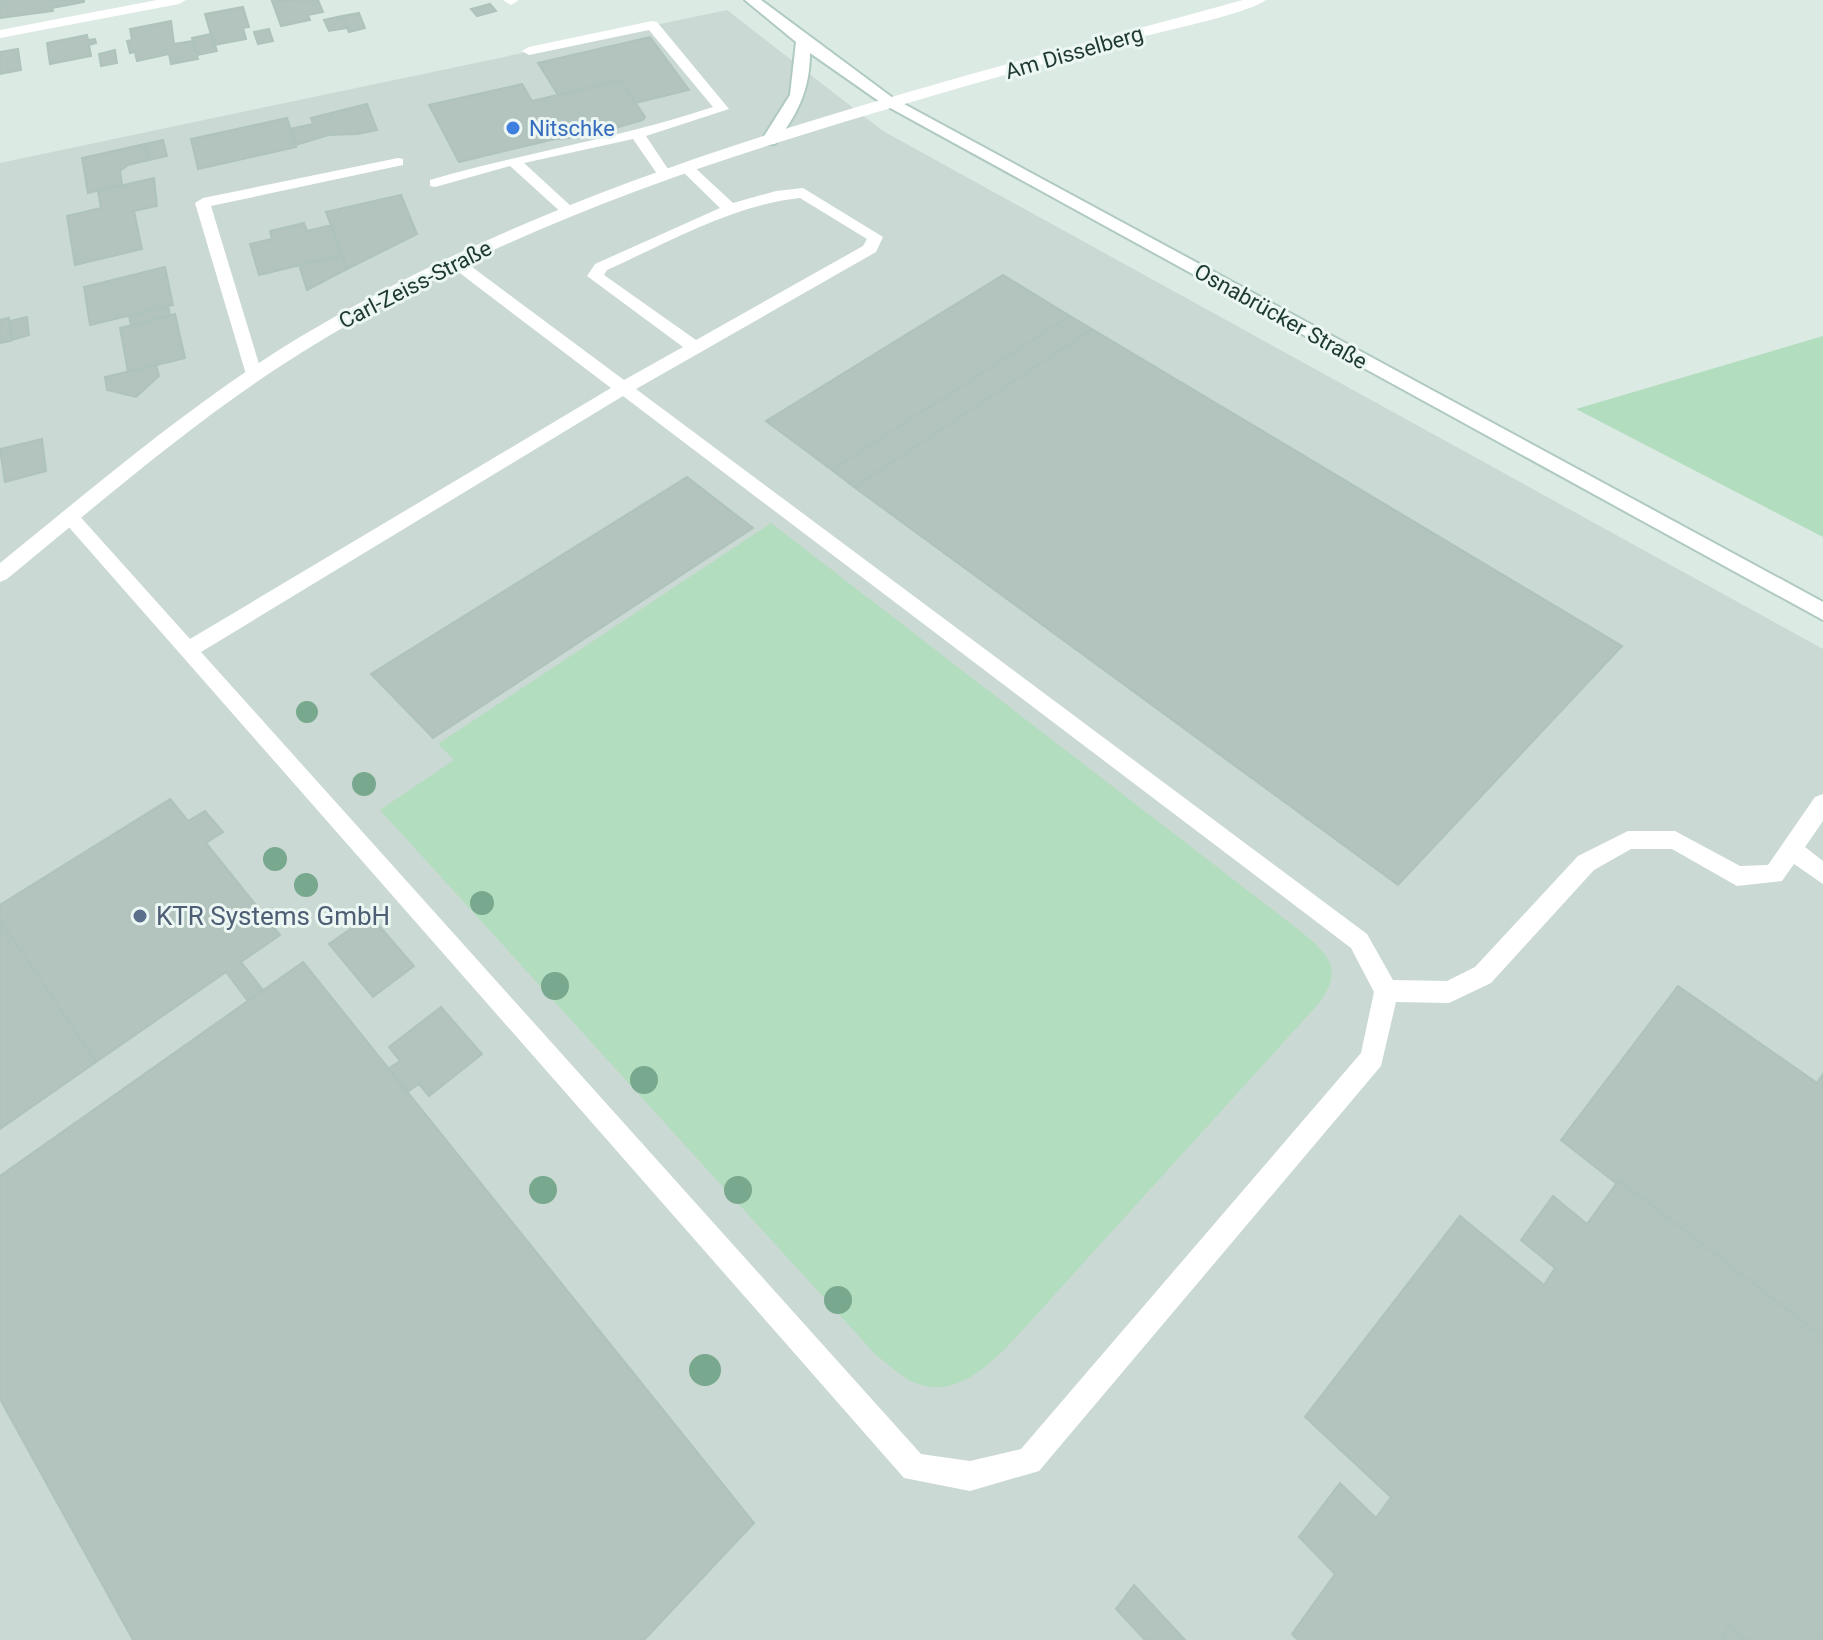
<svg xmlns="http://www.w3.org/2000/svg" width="1823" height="1640" font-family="Roboto,sans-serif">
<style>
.built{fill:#cad9d3}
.green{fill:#b3ddbf}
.building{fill:#b2c4bd;stroke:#aec3bb;stroke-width:2}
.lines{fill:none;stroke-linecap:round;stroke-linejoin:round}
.secondary-casing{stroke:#afcac1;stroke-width:4}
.service{fill:#fff;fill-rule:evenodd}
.minor{fill:#fff;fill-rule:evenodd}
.secondary{fill:#fff;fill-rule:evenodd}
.tree{fill:#78a88d}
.shop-dot{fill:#3f7fe0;stroke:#ecf6f2;stroke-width:3}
.service-dot{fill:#5c6f8a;stroke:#ecf6f2;stroke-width:3}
.labels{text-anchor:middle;stroke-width:6;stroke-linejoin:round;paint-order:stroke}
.far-street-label{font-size:22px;fill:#1d3932;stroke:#ecf6f2}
.far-shop-label{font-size:22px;fill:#366cbe;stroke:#ecf6f2;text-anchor:start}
.service-label{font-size:26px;fill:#4e5e75;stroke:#ecf6f2;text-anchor:start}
</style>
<rect width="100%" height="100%" fill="#dceae4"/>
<path class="built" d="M727,10L883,131L1823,649V1640H0V163Z"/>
<path class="green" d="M1823,336V537L1576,409Z
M771,523L1304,934C1331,957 1342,971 1320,1002L1008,1346C983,1371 950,1400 911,1381C899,1375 887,1363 876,1355L380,810L454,760L438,744Z"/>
<path class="building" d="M0,0H84V2L52,8L53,11L0,18Z
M318,0L323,12L308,15L310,20L281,26L272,1Z
M490,4L496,11L477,16L471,9Z
M243,7L249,27L243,28L246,39L214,45L205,14Z
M359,13L365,28L349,32L342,16Z
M342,16L347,28L329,31L324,20Z
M171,21L174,44L193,41L198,59L171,64L169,54L137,61L135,52L130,53L127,41L132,40L130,29Z
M269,29L273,41L258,44L254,32Z
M211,34L217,51L197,55L192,38Z
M87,35L88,40L95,39L96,43L89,45L91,56L50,64L47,43Z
M650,37L689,90L635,103L622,82L616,81L558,95L538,63Z
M18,49L21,70L0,74V52Z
M115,50L117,63L101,66L99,54Z
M616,81L622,82L645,117L643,120L585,137L555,139L459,162L429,105L522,84L532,101Z
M367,104L377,130L358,134L328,135L296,145L290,129L313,124L311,118Z
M287,118L296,147L198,169L191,139Z
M163,140L167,156L149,160L145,144Z
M145,144L149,160L128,165L120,171L122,185L88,193L82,158Z
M154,178L157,206L134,211L142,249L75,265L67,216L101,208L98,191Z
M401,195L417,234L347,269L326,212Z
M304,223L307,231L332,225L342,255L259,275L250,244L272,239L270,231Z
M342,255L347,269L307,290L299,265Z
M165,267L173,305L90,325L84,287Z
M1003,275L1070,316L832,470L766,421Z
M168,306L170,316L131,325L129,316Z
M175,314L185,358L128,372L120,328Z
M1070,316L1092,329L854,487L832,470Z
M27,317L29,335L12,340L10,321Z
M9,318L11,341L0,343V320Z
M1092,329L1622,646L1398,885L854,487Z
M156,365L159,376L136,397L107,390L105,377Z
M42,439L46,471L5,482L0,449Z
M687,477L753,528L433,738L371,674Z
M170,799L188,821L205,811L223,832L206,843L280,935L241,962L263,990L248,1001L226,972L96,1062L0,920V905Z
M370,915L414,966L373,997L329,944Z
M0,920L96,1062L0,1129Z
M303,962L754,1523L644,1640H133L0,1399V1176Z
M1678,986L1817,1083L1823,1074V1337L1619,1180L1617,1184L1561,1140Z
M441,1007L482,1054L429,1096L419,1084L407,1092L388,1069L400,1061L389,1047Z
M1619,1180L1823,1337V1640H1746L1729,1625L1721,1640H1298L1292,1634L1335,1574L1299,1537L1340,1483L1376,1518L1391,1497L1305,1417L1460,1216L1544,1285L1555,1268L1521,1240L1553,1196L1587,1224Z
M1134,1585L1185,1640H1145L1116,1609Z
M1729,1625L1746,1640H1721Z"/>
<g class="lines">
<defs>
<path id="secondary" d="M745,0H761L893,98L1823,602V620L883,104L810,53C810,90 797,115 775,144H763L761,141L790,95L796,42Z"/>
</defs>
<use href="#secondary" class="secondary-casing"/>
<path class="service" d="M652,21L657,22L729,109L646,136L672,175L670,178H660L633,139L524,163L573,208V214H563L510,166L435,187L430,186V180C524,153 620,138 713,107L649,30L529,55L522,51L529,47Z
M398,158L403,159V165L211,206L263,377L254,383L248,381L195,203L203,198Z
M687,164L692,165L733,203L776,191L803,188L883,237L876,252L636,389L1367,934L1393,980L1447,981L1475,967L1578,856L1628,831H1675L1740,866L1768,865L1815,797L1823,794V821L1805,847L1823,861V884L1794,864L1782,881L1737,886L1672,849H1631L1594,870L1491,983L1449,1003L1396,1002L1381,1066L1039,1471L970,1491L904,1478L60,517L62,512H76L190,639L611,388L448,264V258H460L624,380L683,347L587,276L595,264L720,208L682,171L680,168ZM800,198L867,239L863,246L696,340L604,275L607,270C669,242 732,205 800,198ZM623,396L1351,948L1374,992L1361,1053L1021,1449L970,1461L921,1454L201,652Z"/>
<path class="minor" d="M157,0H186L179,4L0,38V30Z
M503,0H517L518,1L511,5Z
M1243,0H1266C1247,14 1166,30 1138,38C1021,70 903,103 786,140C611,194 434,266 279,367C183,430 96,506 7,579L0,582V563C99,483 196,399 305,334C592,164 925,88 1243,0Z"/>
<use href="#secondary" class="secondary"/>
</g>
<g class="tree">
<circle cx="307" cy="712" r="11"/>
<circle cx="364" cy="784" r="12"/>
<circle cx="275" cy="859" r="12"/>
<circle cx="306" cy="885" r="12"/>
<circle cx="482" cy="903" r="12"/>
<circle cx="555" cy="986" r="14"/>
<circle cx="644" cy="1080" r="14"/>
<circle cx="543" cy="1190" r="14"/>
<circle cx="738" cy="1190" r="14"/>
<circle cx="838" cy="1300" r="14"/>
<circle cx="705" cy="1370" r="16"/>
</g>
<circle class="shop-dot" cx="513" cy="128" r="8"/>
<circle class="service-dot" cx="140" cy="916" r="8"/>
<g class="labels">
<g class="far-street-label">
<text transform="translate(1074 52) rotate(-16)" y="8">Am Disselberg</text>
<text transform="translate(415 284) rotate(-27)" y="8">Carl-Zeiss-Straße</text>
<text transform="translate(1281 316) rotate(29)" y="8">Osnabrücker Straße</text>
</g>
<g class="far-shop-label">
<text x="529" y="136">Nitschke</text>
</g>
<g class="service-label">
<text x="156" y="925">KTR Systems GmbH</text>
</g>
</g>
</svg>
